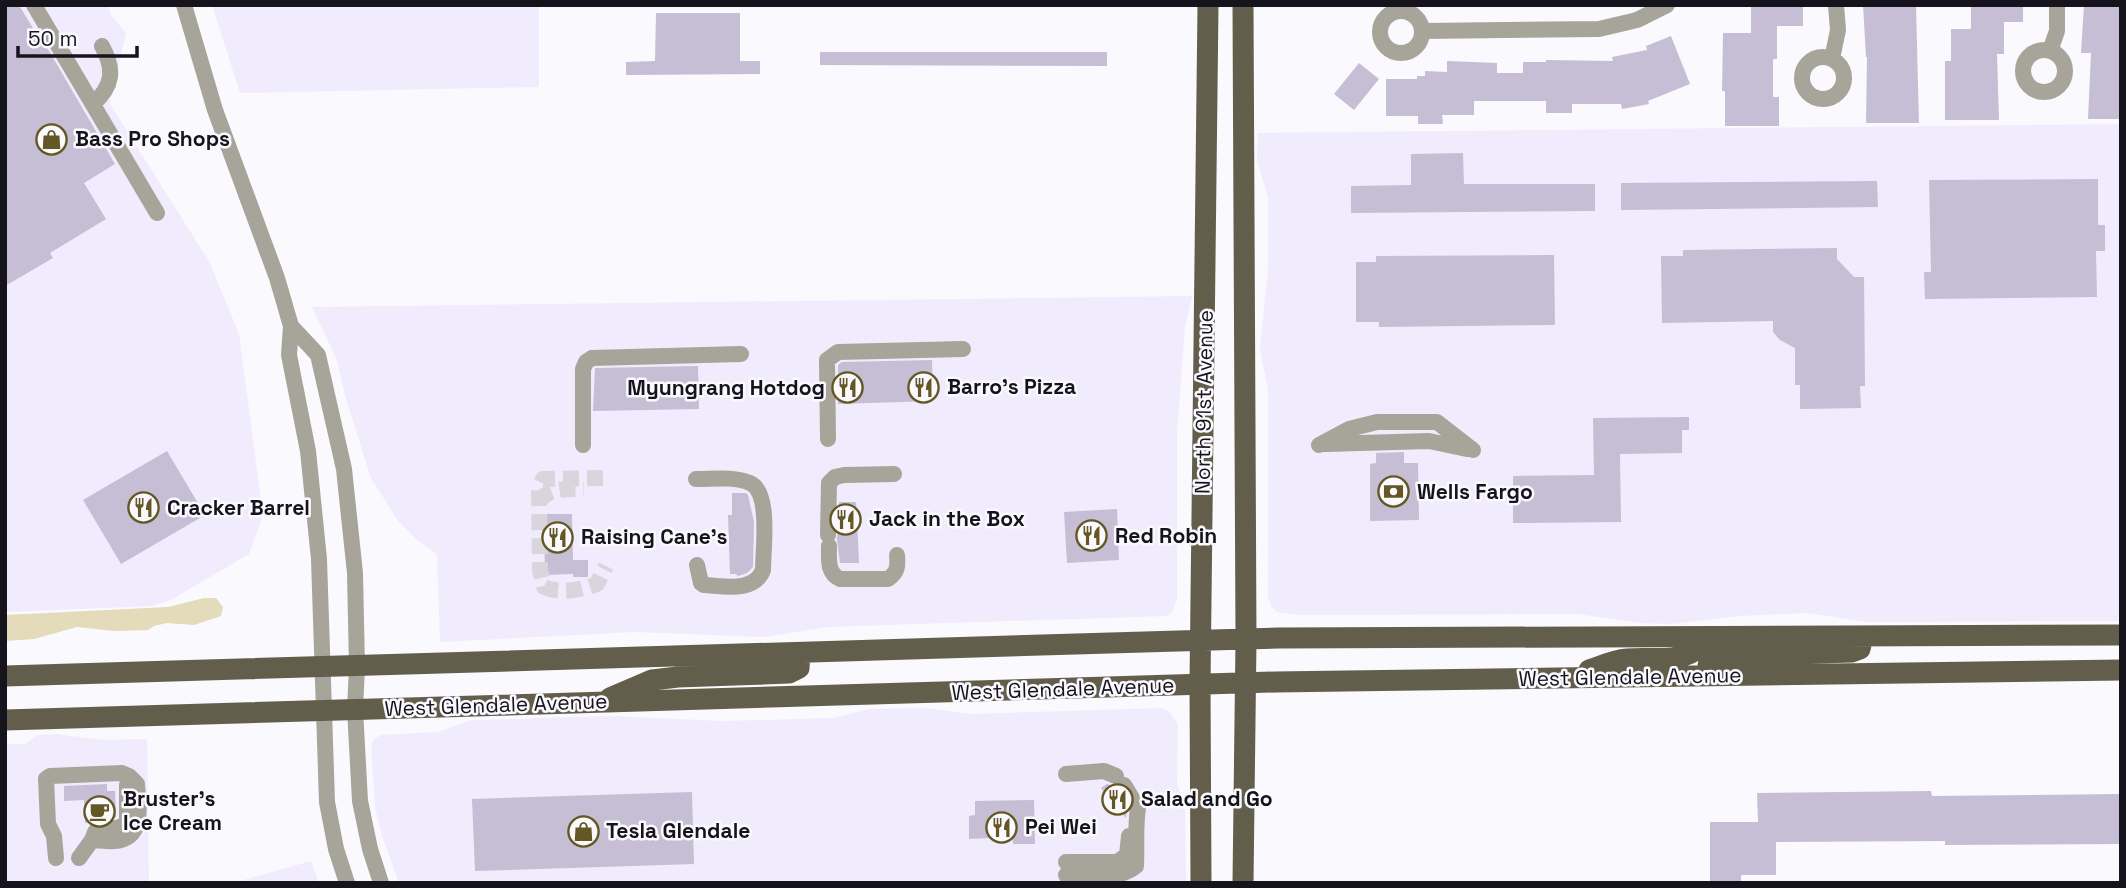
<svg xmlns="http://www.w3.org/2000/svg" width="2126" height="888" font-family="'Space Grotesk',sans-serif">
<style>
.built{fill:#f1ebfe}
.green{fill:#e3dbb9}
.building{fill:#c5bed5}
.lines{fill:none;stroke-linecap:round;stroke-linejoin:round}
.minor-tunnel{stroke:#d8d6dc;stroke-width:16;stroke-dasharray:16 8;stroke-linecap:butt}
.minor{stroke:#a7a49a;stroke-width:16}
.major{stroke:#635e4c;stroke-width:21}
.labels{text-anchor:middle;stroke-width:5;stroke-linejoin:round;paint-order:stroke}
.poi-label{font-size:21px;font-weight:bold;fill:#15131b;stroke:#faf9fe;text-anchor:start}
.street-label{font-size:21px;fill:#15131b;stroke:#faf9fe}
</style>
<rect width="100%" height="100%" fill="#faf9fe"/>
<path class="built" d="M5,5H108L111,15L126,33L110,104L210,263L239,334L263,515L249,554L171,600L153,606L5,612Z
M212,5H539V87L240,93Z
M2121,124V621L1866,622L1808,613L1739,616L1671,624L1640,623L1577,614L1298,615L1277,612L1271,606L1268,597V390L1260,349L1268,268V197L1257,160L1258,133Z
M1192,296L1185,327L1177,432V599L1172,612L1167,616L827,627L765,637L635,632L440,642L437,554L417,540L398,521L371,478L345,396L337,360L312,307Z
M925,708L970,714L1161,708L1169,711L1178,724L1177,782L1185,810L1186,883H399L382,836L375,807L371,746L374,739L381,735L438,732L472,720L613,716L722,721L834,718L869,709Z
M56,734L103,740L147,739L149,881L5,883V744H25L38,735Z
M311,861L319,883H240V881Z"/>
<path class="green" d="M204,598H216L223,607L221,616L194,625L167,623L154,626L148,630L114,631L77,627L34,639L5,641V615L168,607Z"/>
<path class="building" d="M5,5H19L43,45L45,44L115,164L84,183L106,219L50,253L53,258L5,286Z
M1751,5H1803V26H1777V59H1773V97H1779V126H1725V91H1722L1723,33H1751Z
M1863,5H1916L1919,123H1866L1867,57H1866Z
M1971,5H2023V22H2004V54H1997L1999,120H1945V61H1951V29H1971Z
M2084,5H2121V119H2088L2091,53H2081Z
M656,13H740V61H760V74L626,75V62L655,61Z
M1671,36L1690,84L1648,101L1649,104L1622,109L1621,104H1572V113H1546V101H1474V115H1442L1443,124H1418V116H1386V79H1417V76H1425V71L1447,72V61L1497,63V73H1523V62H1546V60L1613,61L1612,57L1647,50L1646,46Z
M820,52H1107V66L820,65Z
M1359,63L1379,79L1354,110L1334,94Z
M1463,153L1464,184H1595V211L1351,213V186L1411,185V154Z
M2098,179V225H2105V251H2096L2097,297L1925,299L1924,272H1931L1929,180Z
M1877,181L1878,207L1621,210V183Z
M1837,248V259L1854,277H1864L1865,386H1860L1861,408L1800,409V385H1795V348L1780,340L1773,332V321L1662,323L1661,256H1683V250Z
M1554,255L1555,325L1379,327V322H1356V262H1376V256Z
M932,360L933,401L838,404V365L842,362Z
M698,366L699,409L593,411L595,368Z
M1689,417V430H1682V453L1620,454L1621,522L1513,523V476L1594,475L1593,418Z
M167,451L205,515L121,564L83,500Z
M1404,452V463H1418L1419,520L1370,521V464L1376,463V453Z
M732,493H746L748,495L754,522L753,567L747,573L738,576L736,574H730L728,515H732Z
M839,502H856L859,563H840L837,540Z
M1117,509L1119,560L1067,563L1064,512Z
M544,514H572L573,560H588V577H573V574L545,575Z
M107,784V791H115L116,817L85,823L84,800L64,801V786Z
M1107,784L1114,786L1127,810L1126,818L1101,788Z
M1931,791L1932,796L2121,794V844L1945,845V841L1776,842V875H1741V883H1710V822H1758L1757,793Z
M692,792L694,864L475,871L472,799Z
M1034,800L1035,844H1013V837L969,839V816L975,815V801Z"/>
<g class="lines">
<path class="minor-tunnel" d="M603,478L543,479L539,488L540,570L544,587C560,594 580,590 597,584L606,566
M539,501C550,487 567,489 584,489"/>
<path class="minor" d="M34,5L157,213
M184,5L215,110L277,278L291,326L289,355L308,451L319,559L327,802L336,849L347,883
M1380 32a21 21 0 1 1 42 0a21 21 0 1 1-42 0Z
M1423,31L1599,29L1637,20L1667,5
M2023 71a21 21 0 1 1 42 0a21 21 0 1 1-42 0Z
M2050,51L2057,31V5
M1802 78a21 21 0 1 1 42 0a21 21 0 1 1-42 0Z
M1832,59L1838,30L1836,5
M93,104C113,86 115,70 102,46
M291,326L318,355L344,469L355,573L357,667L355,709L360,801L370,849L381,883
M828,439L827,360L838,352L963,349
M1326,444L1429,441L1467,449
M583,445V369L586,362L592,358L741,354
M1319,445L1349,429L1377,422H1437L1473,450
M696,479C713,479 734,476 750,483C771,492 763,549 763,570C754,593 724,586 704,585L701,583L697,565
M828,535L829,483L835,477L844,475L894,474
M829,546C829,560 827,573 840,579H888C898,572 898,566 897,555
M1066,774L1104,771L1116,776
M92,840L95,832L120,827L127,823V785
M56,858L54,836L48,824L46,779L50,776L122,773L129,776L137,784C138,802 145,833 121,840C113,843 100,840 92,840L79,858
M1066,862H1117L1127,855L1129,836
M1066,875C1089,875 1118,881 1136,866C1137,846 1135,827 1138,808L1124,785"/>
<path class="major" d="M1589,670C1601,666 1614,660 1627,659C1661,656 1685,667 1711,637
M5,676L1279,638L2121,635
M1706,676L1709,661L1717,656L1852,652L1860,649L1863,637
M610,698L652,680L678,677L789,673L799,668L800,654
M5,720L1275,682L2121,670
M1201,883L1200,685L1208,5
M1243,883L1246,640L1243,5"/>
</g>
<defs>
<symbol id="shop-ring" viewBox="-11 -11 22 22"><circle r="9.5" fill="#faf9fe" stroke="#645724" stroke-width="1.5"/><path d="M-5-2.5h2.3a2.7 3.5 0 0 1 5.4 0H5L5.5 6h-11ZM-1.5-2.5h3a1.5 2.3 0 0 0-3 0Z" fill="#645724"/></symbol>
<symbol id="restaurant-ring" viewBox="-11 -11 22 22"><circle r="9.5" fill="#faf9fe" stroke="#645724" stroke-width="1.5"/><path d="M-5-6h1v4h1v-4h1v4h1v-4h1v5L-1.5 .5V6h-2V.5L-5-1ZM5-6V6H3V1.5H1.5Q1.5-4 5-6Z" fill="#645724"/></symbol>
<symbol id="bank-ring" viewBox="-11 -11 22 22"><circle r="9.5" fill="#faf9fe" stroke="#645724" stroke-width="1.5"/><path d="M-6-4H6V4H-6ZM0-2.3a2.3 2.3 0 1 0 0 4.6a2.3 2.3 0 1 0 0-4.6Z" fill="#645724"/></symbol>
<symbol id="cafe-ring" viewBox="-11 -11 22 22"><circle r="9.5" fill="#faf9fe" stroke="#645724" stroke-width="1.5"/><path d="M-5.5-4.5H6V0H3Q3 3.5 0 3.5H-2.5Q-5.5 3.5-5.5 0ZM3-3.2v2h1.7v-2ZM-6 4.5H4V6H-6Z" fill="#645724"/></symbol>
</defs>
<g fill-rule="evenodd">
<use href="#shop-ring" x="34" y="122" width="35" height="35"/>
<use href="#restaurant-ring" x="906" y="370" width="35" height="35"/>
<use href="#restaurant-ring" x="830" y="370" width="35" height="35"/>
<use href="#bank-ring" x="1376" y="474" width="35" height="35"/>
<use href="#restaurant-ring" x="126" y="490" width="35" height="35"/>
<use href="#restaurant-ring" x="828" y="502" width="35" height="35"/>
<use href="#restaurant-ring" x="1074" y="518" width="35" height="35"/>
<use href="#restaurant-ring" x="540" y="520" width="35" height="35"/>
<use href="#restaurant-ring" x="1100" y="782" width="35" height="35"/>
<use href="#cafe-ring" x="82" y="794" width="35" height="35"/>
<use href="#restaurant-ring" x="984" y="810" width="35" height="35"/>
<use href="#shop-ring" x="566" y="814" width="35" height="35"/>
</g>
<g class="labels">
<g class="poi-label">
<text x="75" y="146">Bass Pro Shops</text>
<text x="947" y="394">Barro's Pizza</text>
<text x="825" y="395" text-anchor="end">Myungrang Hotdog</text>
<text x="1417" y="499">Wells Fargo</text>
<text x="167" y="515">Cracker Barrel</text>
<text x="869" y="526">Jack in the Box</text>
<text x="1115" y="543">Red Robin</text>
<text x="581" y="544">Raising Cane's</text>
<text x="123" y="806">Bruster's<tspan x="123" dy="24">Ice Cream</tspan></text>
<text x="1141" y="806">Salad and Go</text>
<text x="1025" y="834">Pei Wei</text>
<text x="606" y="838">Tesla Glendale</text>
</g>
<g class="street-label">
<text transform="translate(1204 402) rotate(-89)" y="7">North 91st Avenue</text>
<text transform="translate(1630 677) rotate(-1)" y="7">West Glendale Avenue</text>
<text transform="translate(1063 689) rotate(-2)" y="7">West Glendale Avenue</text>
<text transform="translate(496 705) rotate(-2)" y="7">West Glendale Avenue</text>
</g>
</g>
<rect width="2126" height="888" fill="none" stroke="#15131b" stroke-width="14"/>
<path d="M18 46v10h119v-10" fill="none" stroke="#15131b" stroke-width="3.5"/>
<text x="28" y="46" font-size="21" fill="#15131b" stroke="#faf9fe" stroke-width="5" paint-order="stroke">50 m</text>
</svg>
